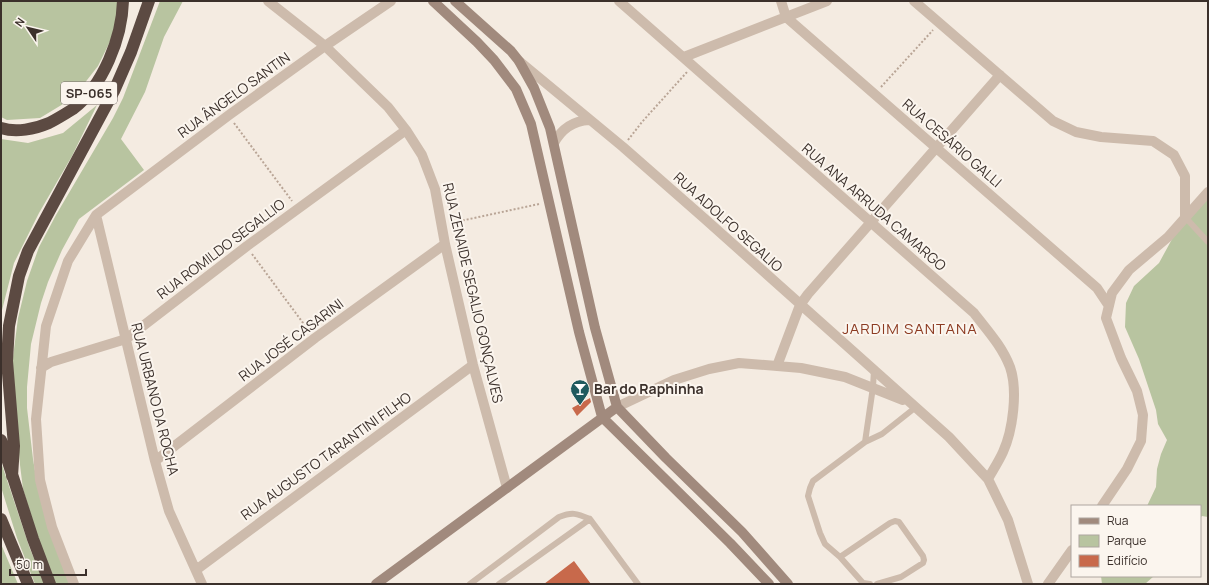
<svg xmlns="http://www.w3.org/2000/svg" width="1209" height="585" font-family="Manrope,sans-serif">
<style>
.green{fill:#b8c4a0}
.building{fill:#c8694b}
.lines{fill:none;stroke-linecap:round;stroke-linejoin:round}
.path{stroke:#b9a596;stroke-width:2;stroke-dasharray:2 2;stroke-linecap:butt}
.lane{stroke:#cdbbac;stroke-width:6}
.street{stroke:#cdbbac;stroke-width:10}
.secondary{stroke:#a18a7d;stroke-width:10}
.highway{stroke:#5c4a42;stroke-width:12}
.labels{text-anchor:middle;stroke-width:4;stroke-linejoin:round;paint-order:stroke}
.shield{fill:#fbf5ee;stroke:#756b66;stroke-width:1}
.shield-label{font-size:13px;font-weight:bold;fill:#3b302b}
.street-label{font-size:14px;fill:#3b302b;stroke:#fbf5ee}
.poi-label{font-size:14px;font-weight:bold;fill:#3b302b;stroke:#fbf5ee;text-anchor:start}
.neighbourhood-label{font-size:15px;letter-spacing:1px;fill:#8c3b22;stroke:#fbf5ee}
</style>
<rect width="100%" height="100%" fill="#f4ebe1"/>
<path class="green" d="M1,1H118L117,27L98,66L73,98L40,118L7,120L1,117Z
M160,1H183L164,37L145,92L121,139L144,170L79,219L62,250L48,282L41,303L31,344L27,387V408L33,459L38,489L71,584H55L45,560L30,512L23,489L20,465L13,376V357L18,318L27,281L39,247L56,215L113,118L123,98Z
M97,105L72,156L39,213L14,263L1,314V139L28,143L63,133Z
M1208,198V517L1202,516L1200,518V506H1147L1156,487L1157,469L1161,454L1167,440L1158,424L1156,410L1139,359L1125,327L1126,303L1134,286L1159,263L1177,230Z
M1,462L30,549L45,584H35L17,538L1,487Z
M1,544L18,584H1Z
M1101,576H1154L1145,584H1102Z"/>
<path class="building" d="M590,398L591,402L577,416L572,408Z
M574,561L591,584H544Z"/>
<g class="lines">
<path class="path" d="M881,87L933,30
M234,123L292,201
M628,140L642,122L687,72
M451,223L539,204
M252,254L309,331"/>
<path class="lane" d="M1185,217L1208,242
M865,442L873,387L874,370
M840,557L890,523L895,521L899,522L923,556L924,560L923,563L901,577L877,584
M470,584L559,517C572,512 576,513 590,519L638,584
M499,584L590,519
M870,584L863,583L840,557L825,544L820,533L808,496L810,488L813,481L865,442L882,434L916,407"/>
<path class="street" d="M268,1L325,46L388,107L406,130L422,155L435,189L445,244L473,365L507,488
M619,1L974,313C987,330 1002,346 1010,367C1018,390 1013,430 1003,452C999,461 993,470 988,479
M781,1L786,17L1097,288L1109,306
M914,1L1053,121L1076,132L1101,137L1153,141L1174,155L1185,176V217
M684,57L827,1
M519,61L623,147L705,219L949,437L988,479L1008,520L1028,584
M554,143C562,128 573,121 589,120
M96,215L155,461L169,511L202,584
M777,366L800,305L808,294L1000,75
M41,368L51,362L126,339L247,246L406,130
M617,407L674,380L709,369L739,363L801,368L845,377L903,400
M155,461L315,338L445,244
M1102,506L1127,469L1141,441L1143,415L1137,391L1121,358L1106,318L1112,293L1129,270L1168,237L1208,192
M196,570L473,365
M74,584L52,527L40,480L36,419L46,326L68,261L96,215L229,115L325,46L391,1
M1048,584L1072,550"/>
<path class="secondary" d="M433,1L477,42L494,60L516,89L531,124L579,332L602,417L730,543L769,584
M455,1L511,51L519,61L534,88L550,128L595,328L617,407L666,458L742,532L788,584
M376,584L617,407"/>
<path class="highway" d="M1,128C16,133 35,129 49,123C57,119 65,114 73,109C103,86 122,38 123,1
M1,440L33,539L50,584
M12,476L14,446L7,361L9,326L19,276L28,251L114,91L131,52L149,1
M1,519L28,584"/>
</g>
<defs>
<symbol id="bar-pin" viewBox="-11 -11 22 30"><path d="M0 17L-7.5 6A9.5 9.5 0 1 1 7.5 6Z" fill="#1f5a5e" stroke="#fbf5ee"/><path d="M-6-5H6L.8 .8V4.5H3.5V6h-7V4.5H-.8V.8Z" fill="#fff"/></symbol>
</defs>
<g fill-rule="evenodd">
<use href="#bar-pin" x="569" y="378" width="22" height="30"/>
</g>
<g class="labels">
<rect class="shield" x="61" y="82" width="56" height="22" rx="3"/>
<g class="shield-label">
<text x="89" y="98">SP-065</text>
</g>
<g class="street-label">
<text transform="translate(234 95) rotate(-36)" y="5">RUA ÂNGELO SANTIN</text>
<text transform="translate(952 143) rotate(41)" y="5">RUA CESÁRIO GALLI</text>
<text transform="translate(874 207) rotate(41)" y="5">RUA ANA ARRUDA CAMARGO</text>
<text transform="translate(728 222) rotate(42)" y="5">RUA ADOLFO SEGALIO</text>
<text transform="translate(221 249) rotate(-37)" y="5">RUA ROMILDO SEGALLIO</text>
<text transform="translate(473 293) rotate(77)" y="5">RUA ZENAIDE SEGALIO GONÇALVES</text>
<text transform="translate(291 340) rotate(-37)" y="5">RUA JOSÉ CASARINI</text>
<text transform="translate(155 399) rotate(76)" y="5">RUA URBANO DA ROCHA</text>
<text transform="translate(326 456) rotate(-36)" y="5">RUA AUGUSTO TARANTINI FILHO</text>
</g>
<g class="poi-label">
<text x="594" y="394">Bar do Raphinha</text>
</g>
<g class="neighbourhood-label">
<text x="910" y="334">JARDIM SANTANA</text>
</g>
</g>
<rect width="1209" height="585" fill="none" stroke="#3b302b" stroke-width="4"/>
<rect x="1071" y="505" width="130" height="72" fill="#fbf5ee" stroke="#aea6a0"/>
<rect x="1079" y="518" width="20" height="6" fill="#a18a7d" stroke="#aea6a0"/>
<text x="1107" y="525" font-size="12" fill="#3b302b">Rua</text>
<rect x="1079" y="535" width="20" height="12" fill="#b8c4a0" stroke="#aea6a0"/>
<text x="1107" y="545" font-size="12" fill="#3b302b">Parque</text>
<rect x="1079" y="555" width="20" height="12" fill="#c8694b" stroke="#aea6a0"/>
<text x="1107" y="565" font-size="12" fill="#3b302b">Edifício</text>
<g transform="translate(28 28) rotate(305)" stroke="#fbf5ee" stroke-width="3" paint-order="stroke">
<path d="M0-3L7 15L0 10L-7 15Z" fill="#3b302b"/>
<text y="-6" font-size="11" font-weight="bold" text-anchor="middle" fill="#3b302b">N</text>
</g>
<path d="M10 569v6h76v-6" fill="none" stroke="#3b302b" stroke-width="2"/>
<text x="16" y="569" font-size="12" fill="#3b302b" stroke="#fbf5ee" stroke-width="3" paint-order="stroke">50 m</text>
</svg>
